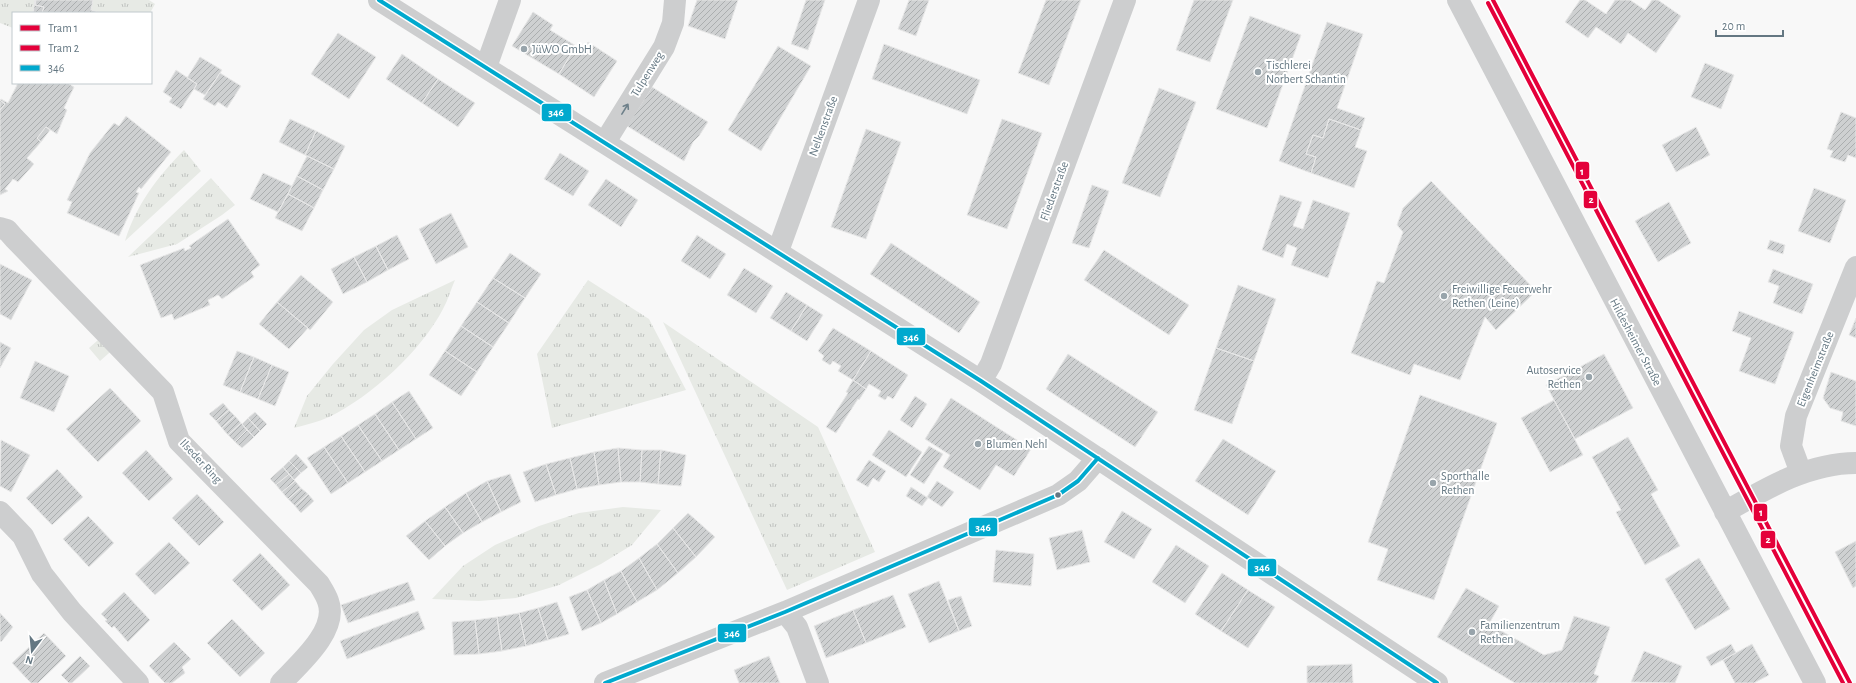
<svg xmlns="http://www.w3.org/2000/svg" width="1856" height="683" font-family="'Alegreya Sans',sans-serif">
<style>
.grass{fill:url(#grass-tufts)}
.building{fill:url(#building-hatch);stroke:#e8e8e8}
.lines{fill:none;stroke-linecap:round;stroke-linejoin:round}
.minor{stroke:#cdcecf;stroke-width:22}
.bus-1-casing{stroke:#fff;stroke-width:7}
.bus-1{stroke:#00a9ce;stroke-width:4}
.tram-1-casing{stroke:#fff;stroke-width:7}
.tram-2-casing{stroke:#fff;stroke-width:7}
.tram-1{stroke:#e4003a;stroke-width:4}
.tram-2{stroke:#e4003a;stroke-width:4}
.oneway{stroke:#6e808a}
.poi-dot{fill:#98a4ab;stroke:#fff;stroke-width:1.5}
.bus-dot{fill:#647782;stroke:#fff;stroke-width:1.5}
.labels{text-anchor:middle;stroke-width:4;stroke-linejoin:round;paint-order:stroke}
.poi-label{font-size:12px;fill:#647782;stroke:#fff;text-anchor:start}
.street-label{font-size:12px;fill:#647782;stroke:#fff}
.line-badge{stroke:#fff;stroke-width:1.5}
.badge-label{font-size:11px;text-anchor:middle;font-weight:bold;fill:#fff}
</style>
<defs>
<pattern id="grass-tufts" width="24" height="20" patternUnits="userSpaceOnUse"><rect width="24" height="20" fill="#e7eae5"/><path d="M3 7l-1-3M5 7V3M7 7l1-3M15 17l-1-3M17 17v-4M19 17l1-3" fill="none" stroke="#bfc2bf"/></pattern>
<pattern id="building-hatch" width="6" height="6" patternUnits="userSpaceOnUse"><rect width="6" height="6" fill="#ced0d1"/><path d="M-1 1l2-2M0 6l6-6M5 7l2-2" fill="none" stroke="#abaeaf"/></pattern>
</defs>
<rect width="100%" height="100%" fill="#f8f8f8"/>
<path class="grass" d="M0,0H149L155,4L150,13H13V28L0,23Z
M184,150L201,171L125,241C136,205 158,176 184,150Z
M211,178L235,205L222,215L177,244L128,257Z
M455,280C451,289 448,300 443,309C422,350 371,397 329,417C318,422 305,425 294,428L307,396L333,364L364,330L392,310Z
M588,280L649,319L686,390L552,428L537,354Z
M663,322L818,427L875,552L787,590Z
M106,333L117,346L100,361L89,348Z
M623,507L661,510L632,545L601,564L559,585L516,598L479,601L432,599L463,566L495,545L539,526L579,513Z"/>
<path class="building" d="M35,0V5L44,7L42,13H33Z
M36,0H93L91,10L102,13H42L44,7L35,5Z
M697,0H738L725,39L688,26Z
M806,0H825L808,50L791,44Z
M909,0H929L916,36L898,29Z
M1046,0H1081L1049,85L1018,73Z
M1194,0H1233L1210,62L1176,50Z
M1580,0H1585L1606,14L1615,0H1630L1645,10L1652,0H1658L1681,16L1656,53L1628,33L1621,44L1596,27L1588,38L1565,22Z
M533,12L553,25L550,30L576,46L559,74L512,46Z
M1250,16L1301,35L1267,128L1216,109Z
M1327,22L1363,34L1337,108L1365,118L1361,130L1329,119L1323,138L1313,135L1306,154L1316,157L1311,173L1279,161Z
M338,33L376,57L349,99L311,74Z
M588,42L617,61L594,97L559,74L576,46L583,50Z
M884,44L980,80L967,114L872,79Z
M778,46L811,66L761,151L728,130Z
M402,54L438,79L422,103L386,79Z
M200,57L222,70L205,95L194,89L197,84L187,78Z
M1705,63L1734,75L1721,109L1691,97Z
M176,70L197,84L181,109L169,102L172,98L163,92Z
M220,73L241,86L227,108L218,102L215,106L203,99Z
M438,79L475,103L458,127L422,103Z
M18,83H69V84L74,87L64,108L67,110L57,134L46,127L37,138L41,142L27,158L34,164L18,182L13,179L5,189L8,191L0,195V110L5,104L0,100L1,99L8,103Z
M652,87L708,122L699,136L693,142L684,161L627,126Z
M1159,88L1196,102L1160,197L1122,183Z
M0,100L5,104L0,110Z
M1841,112L1856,118V158L1848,155L1845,162L1830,157L1833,151L1827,149Z
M126,116L171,152L141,189L139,187L136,192L139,193L119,236L67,213L72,202L67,200L90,153L114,123L119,126Z
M290,119L316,131L305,155L279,142Z
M1002,119L1042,133L1007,229L967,215Z
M1329,119L1361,130L1355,147L1367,151L1354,188L1311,173L1316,157L1306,154L1313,135L1323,138Z
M46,127L50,130L41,142L37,138Z
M1696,127L1710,155L1676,172L1662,145Z
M866,129L901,142L866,239L831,227Z
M316,131L345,146L334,169L305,155Z
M560,153L589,171L573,196L544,179Z
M307,156L334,169L323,190L297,176Z
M263,173L292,186L278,212L250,199Z
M297,176L323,190L314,208L288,194Z
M606,179L638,200L621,227L588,205Z
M1431,181L1536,291L1496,330L1485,317L1460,380L1414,364L1410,375L1351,353L1377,281L1384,283L1403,232L1397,225L1403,208Z
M1092,185L1109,191L1089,248L1072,243Z
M1814,188L1846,200L1830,243L1798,231Z
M288,194L314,208L302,231L275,218Z
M1280,195L1302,202L1293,226L1303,229L1313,200L1350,213L1328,278L1291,265L1297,248L1287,244L1283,258L1262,250Z
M1669,202L1691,243L1658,262L1635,221Z
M451,213L468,247L436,264L419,229Z
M228,219L260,265L251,272L254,277L222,299L218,295L208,300L210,305L174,320L172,314L161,318L140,265L184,248L185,251L191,248L189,246Z
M397,235L409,259L388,270L376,246Z
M697,235L726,254L710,279L681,261Z
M1770,240L1785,245L1783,254L1767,249Z
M891,243L980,302L959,333L870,274Z
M376,246L388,270L367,282L354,257Z
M1104,250L1189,305L1169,335L1084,280Z
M510,253L541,274L525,298L493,278Z
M354,257L367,282L343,294L331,269Z
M0,264L32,280L11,320L0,314Z
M744,268L773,286L756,313L727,295Z
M1773,269L1813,284L1802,314L1773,303L1779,286L1768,282Z
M301,275L333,302L310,330L277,302Z
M493,278L525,298L509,323L477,302Z
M1238,285L1276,299L1254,361L1216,348Z
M786,292L807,305L791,331L770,318Z
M277,302L308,328L289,349L259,324Z
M477,302L509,323L493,347L461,326Z
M807,305L823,315L807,341L791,331Z
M1739,311L1794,332L1775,384L1739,371L1751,338L1732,331Z
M1856,318V338L1849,335Z
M461,326L493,347L477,372L445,351Z
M833,328L871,351L853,380L838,371L841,366L833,361L830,365L822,360L824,356L818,351Z
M0,342L11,348L0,368Z
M1216,348L1254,361L1232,424L1194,410Z
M237,351L254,357L240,392L223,385Z
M445,351L477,372L461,396L429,375Z
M871,351L908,375L893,399L888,396L885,400L878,396L881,391L869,384L866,389L853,380Z
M1068,354L1158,412L1135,447L1046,389Z
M1604,354L1633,408L1575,439L1546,385Z
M254,357L272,365L258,399L240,392Z
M35,361L69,376L54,412L20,398Z
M272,365L289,372L275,406L258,399Z
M1831,372L1856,381V426L1841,421L1843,412L1830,408L1823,398Z
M853,380L866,389L859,400L858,399L836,433L826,427L848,393L846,392Z
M110,388L141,421L98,462L66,429Z
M409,391L433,428L416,439L392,402Z
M1420,395L1497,423L1434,600L1377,580L1388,549L1368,542Z
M915,396L927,404L912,428L900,420Z
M951,398L1031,449L1014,476L996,465L980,490L943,467L950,455L925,439Z
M1554,400L1583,455L1550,472L1521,418Z
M392,402L416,439L399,450L375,414Z
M223,403L229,410L216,421L209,414Z
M229,410L235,416L222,428L216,421Z
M255,412L267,424L260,431L248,418Z
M375,414L399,450L382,461L358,425Z
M235,416L241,423L228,435L222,428Z
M248,418L260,431L254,437L242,424Z
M241,423L247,430L235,442L228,435Z
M358,425L382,461L365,472L341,436Z
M247,430L254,437L242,448L235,442Z
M889,430L922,452L906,477L872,455Z
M341,436L365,472L348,483L324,447Z
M1628,437L1658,490L1651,494L1680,546L1645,565L1616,512L1621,510L1592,457Z
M1223,439L1276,471L1248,515L1195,481Z
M1,440L30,455L11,492L0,486Z
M929,446L943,454L924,484L910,475Z
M324,447L348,483L331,494L307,458Z
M618,448L642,450L640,482H621Z
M618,448L621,482L599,485L594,452Z
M146,450L173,479L149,501L122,473Z
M642,450H661L658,484L640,482Z
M661,450L686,455L681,486L658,484Z
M594,452L599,485L577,489L570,458Z
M296,454L308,467L301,473L289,461Z
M570,458L577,489L556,495L546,464Z
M869,460L886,471L879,482L873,478L868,487L856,480Z
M289,461L301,473L294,480L283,467Z
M546,464L556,495L535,502L523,472Z
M283,467L289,474L276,485L270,479Z
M57,469L83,497L52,525L26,498Z
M289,474L295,481L282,492L276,485Z
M510,474L521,502L501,512L487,481Z
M295,481L301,488L288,499L282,492Z
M487,481L501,512L482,522L466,493Z
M937,481L954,492L942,507L927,497Z
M911,487L928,498L922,506L906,496Z
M301,488L308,494L295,506L288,499Z
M466,493L482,522L463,533L445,507Z
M197,494L224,522L199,546L172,518Z
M308,494L314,501L301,513L295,506Z
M445,507L463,533L445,546L425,521Z
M1122,511L1152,529L1134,559L1104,542Z
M688,513L715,537L696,557L673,528Z
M88,516L114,543L89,567L63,539Z
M425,521L445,546L429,560L406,536Z
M673,528L696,557L678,573L657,544Z
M1082,530L1090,562L1057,570L1049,538Z
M1856,541V586L1853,588L1835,552Z
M169,542L190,563L155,595L135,574Z
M657,544L678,573L657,590L639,558Z
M1176,545L1209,566L1185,603L1152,582Z
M996,550L1034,554L1031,586L993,582Z
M260,553L290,585L262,611L232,580Z
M639,558L657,590L637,602L621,571Z
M1699,558L1730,609L1695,630L1665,579Z
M621,571L637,602L617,614L604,580Z
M1222,573L1248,590L1221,631L1195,614Z
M604,580L617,614L601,623L587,590Z
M939,581L959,631L929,643L908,594Z
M408,582L415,600L348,623L341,605Z
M1466,588L1499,606L1489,624L1544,655L1562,650L1574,616L1610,627L1594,674L1599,676L1596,683H1515L1437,637Z
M587,590L601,623L582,631L569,597Z
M1248,590L1275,607L1248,648L1221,631Z
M124,592L150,620L128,642L114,626L112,628L105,621L107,620L101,614Z
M893,595L906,627L866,643L853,610Z
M961,596L972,626L959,631L948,600Z
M557,602L569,634L548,640L538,608Z
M538,608L548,640L526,646L519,613Z
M853,610L866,643L826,658L814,626Z
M418,611L425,629L347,659L340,641Z
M0,613L13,627L1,642L0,641Z
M519,613L526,646L502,651L497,617Z
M497,617L502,651L479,654L475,620Z
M232,619L265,653L240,677L207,643Z
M475,620L479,654L454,655L452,622Z
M44,633L66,656L38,683H31L12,663Z
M174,642L191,659L182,667L185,673L172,683H165L149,666Z
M1731,644L1736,653L1711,666L1706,657Z
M1752,644L1769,675L1754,683H1735L1723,660Z
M1644,651L1682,666L1675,683L1631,682Z
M80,656L90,666L72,683H69L61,675Z
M769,656L780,683H739L734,670Z
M1352,664L1353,683H1307V666Z"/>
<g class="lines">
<path class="minor" d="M379,0L981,381L1437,683
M1458,0L1815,683
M486,67L510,0
M605,142L664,47L673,23L675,0
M0,228L7,230L14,238L163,392L179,441L319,584C322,589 326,595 328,601C339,630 299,664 281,683
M778,251L869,0
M981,381L991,364L1125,0
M1801,473L1791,446L1796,416L1856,267
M0,512L23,536L42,574L72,612L138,683
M1725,512C1765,489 1808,463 1856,463
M785,612L797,627L818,683
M605,683L785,612L1058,495L1078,481L1098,458"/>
<defs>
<path id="bus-1" d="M379,0L981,381L1437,683
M605,683L785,612L1058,495L1078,481L1098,458"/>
</defs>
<use href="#bus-1" class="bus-1-casing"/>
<use href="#bus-1" class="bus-1"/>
<defs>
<path id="tram-1" d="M1493,0L1850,683"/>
<path id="tram-2" d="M1488,3L1843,683"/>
</defs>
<use href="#tram-1" class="tram-1-casing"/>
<use href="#tram-2" class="tram-2-casing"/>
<use href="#tram-1" class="tram-1"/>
<use href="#tram-2" class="tram-2"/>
</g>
<defs><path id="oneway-shaft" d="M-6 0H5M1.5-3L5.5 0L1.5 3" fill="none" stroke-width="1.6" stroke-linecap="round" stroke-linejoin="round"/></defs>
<use class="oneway" href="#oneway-shaft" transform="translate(625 109) rotate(-58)"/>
<g class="poi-dot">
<circle cx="524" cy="49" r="4"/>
<circle cx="1258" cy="72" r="4"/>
<circle cx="1444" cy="296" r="4"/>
<circle cx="1589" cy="377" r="4"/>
<circle cx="978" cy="444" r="4"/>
<circle cx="1433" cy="483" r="4"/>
<circle cx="1472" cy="632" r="4"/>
</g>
<circle class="bus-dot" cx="1058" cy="495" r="3.5"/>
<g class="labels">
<g class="poi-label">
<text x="532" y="53">JüWO GmbH</text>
<text x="1266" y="69">Tischlerei<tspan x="1266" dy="14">Norbert Schantin</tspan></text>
<text x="1452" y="293">Freiwillige Feuerwehr<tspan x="1452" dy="14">Rethen (Leine)</tspan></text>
<text x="1581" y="374" text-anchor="end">Autoservice<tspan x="1581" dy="14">Rethen</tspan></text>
<text x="986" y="448">Blumen Nehl</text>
<text x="1441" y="480">Sporthalle<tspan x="1441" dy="14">Rethen</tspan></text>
<text x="1480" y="629">Familienzentrum<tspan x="1480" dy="14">Rethen</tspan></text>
</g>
<g class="street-label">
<text transform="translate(647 74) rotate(-58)" y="4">Tulpenweg</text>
<text transform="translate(823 126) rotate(-70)" y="4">Nelkenstraße</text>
<text transform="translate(1054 191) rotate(-70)" y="4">Fliederstraße</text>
<text transform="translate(1636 342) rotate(62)" y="4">Hildesheimer Straße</text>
<text transform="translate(1815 369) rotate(-68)" y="4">Eigenheimstraße</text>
<text transform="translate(201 461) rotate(47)" y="4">Ilseder Ring</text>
</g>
</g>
<g class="line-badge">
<rect x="541" y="103" width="31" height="19" rx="4" fill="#00a9ce"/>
<rect x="1575" y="161" width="15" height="19" rx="4" fill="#e4003a"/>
<rect x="1583" y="190" width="15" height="19" rx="4" fill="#e4003a"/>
<rect x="896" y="327" width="30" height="19" rx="4" fill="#00a9ce"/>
<rect x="1753" y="503" width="15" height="19" rx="4" fill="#e4003a"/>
<rect x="968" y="517" width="30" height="20" rx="4" fill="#00a9ce"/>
<rect x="1760" y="530" width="16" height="19" rx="4" fill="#e4003a"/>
<rect x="1247" y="558" width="30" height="19" rx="4" fill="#00a9ce"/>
<rect x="717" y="623" width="30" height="20" rx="4" fill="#00a9ce"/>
</g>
<g class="badge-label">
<text x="556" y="116">346</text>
<text x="1582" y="175">1</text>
<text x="1591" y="203">2</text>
<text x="911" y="341">346</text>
<text x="1761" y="516">1</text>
<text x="983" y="531">346</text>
<text x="1768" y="543">2</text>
<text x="1262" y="571">346</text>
<text x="732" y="637">346</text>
</g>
<rect x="12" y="12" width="140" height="72" fill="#ffffff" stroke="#c1c9cd"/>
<rect x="20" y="25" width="20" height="6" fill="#e4003a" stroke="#c1c9cd"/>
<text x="48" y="32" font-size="12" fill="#647782">Tram 1</text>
<rect x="20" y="45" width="20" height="6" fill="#e4003a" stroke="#c1c9cd"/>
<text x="48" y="52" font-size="12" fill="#647782">Tram 2</text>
<rect x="20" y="65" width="20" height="6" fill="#00a9ce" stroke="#c1c9cd"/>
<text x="48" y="72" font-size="12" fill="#647782">346</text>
<g transform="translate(32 651) rotate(196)" stroke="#ffffff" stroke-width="3" paint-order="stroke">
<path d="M0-3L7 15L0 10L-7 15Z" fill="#647782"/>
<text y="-6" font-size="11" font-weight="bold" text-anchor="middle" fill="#647782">N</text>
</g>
<path d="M1716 30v6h67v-6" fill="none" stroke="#647782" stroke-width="2"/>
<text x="1722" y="30" font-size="12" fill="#647782" stroke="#ffffff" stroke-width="3" paint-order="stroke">20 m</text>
</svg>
